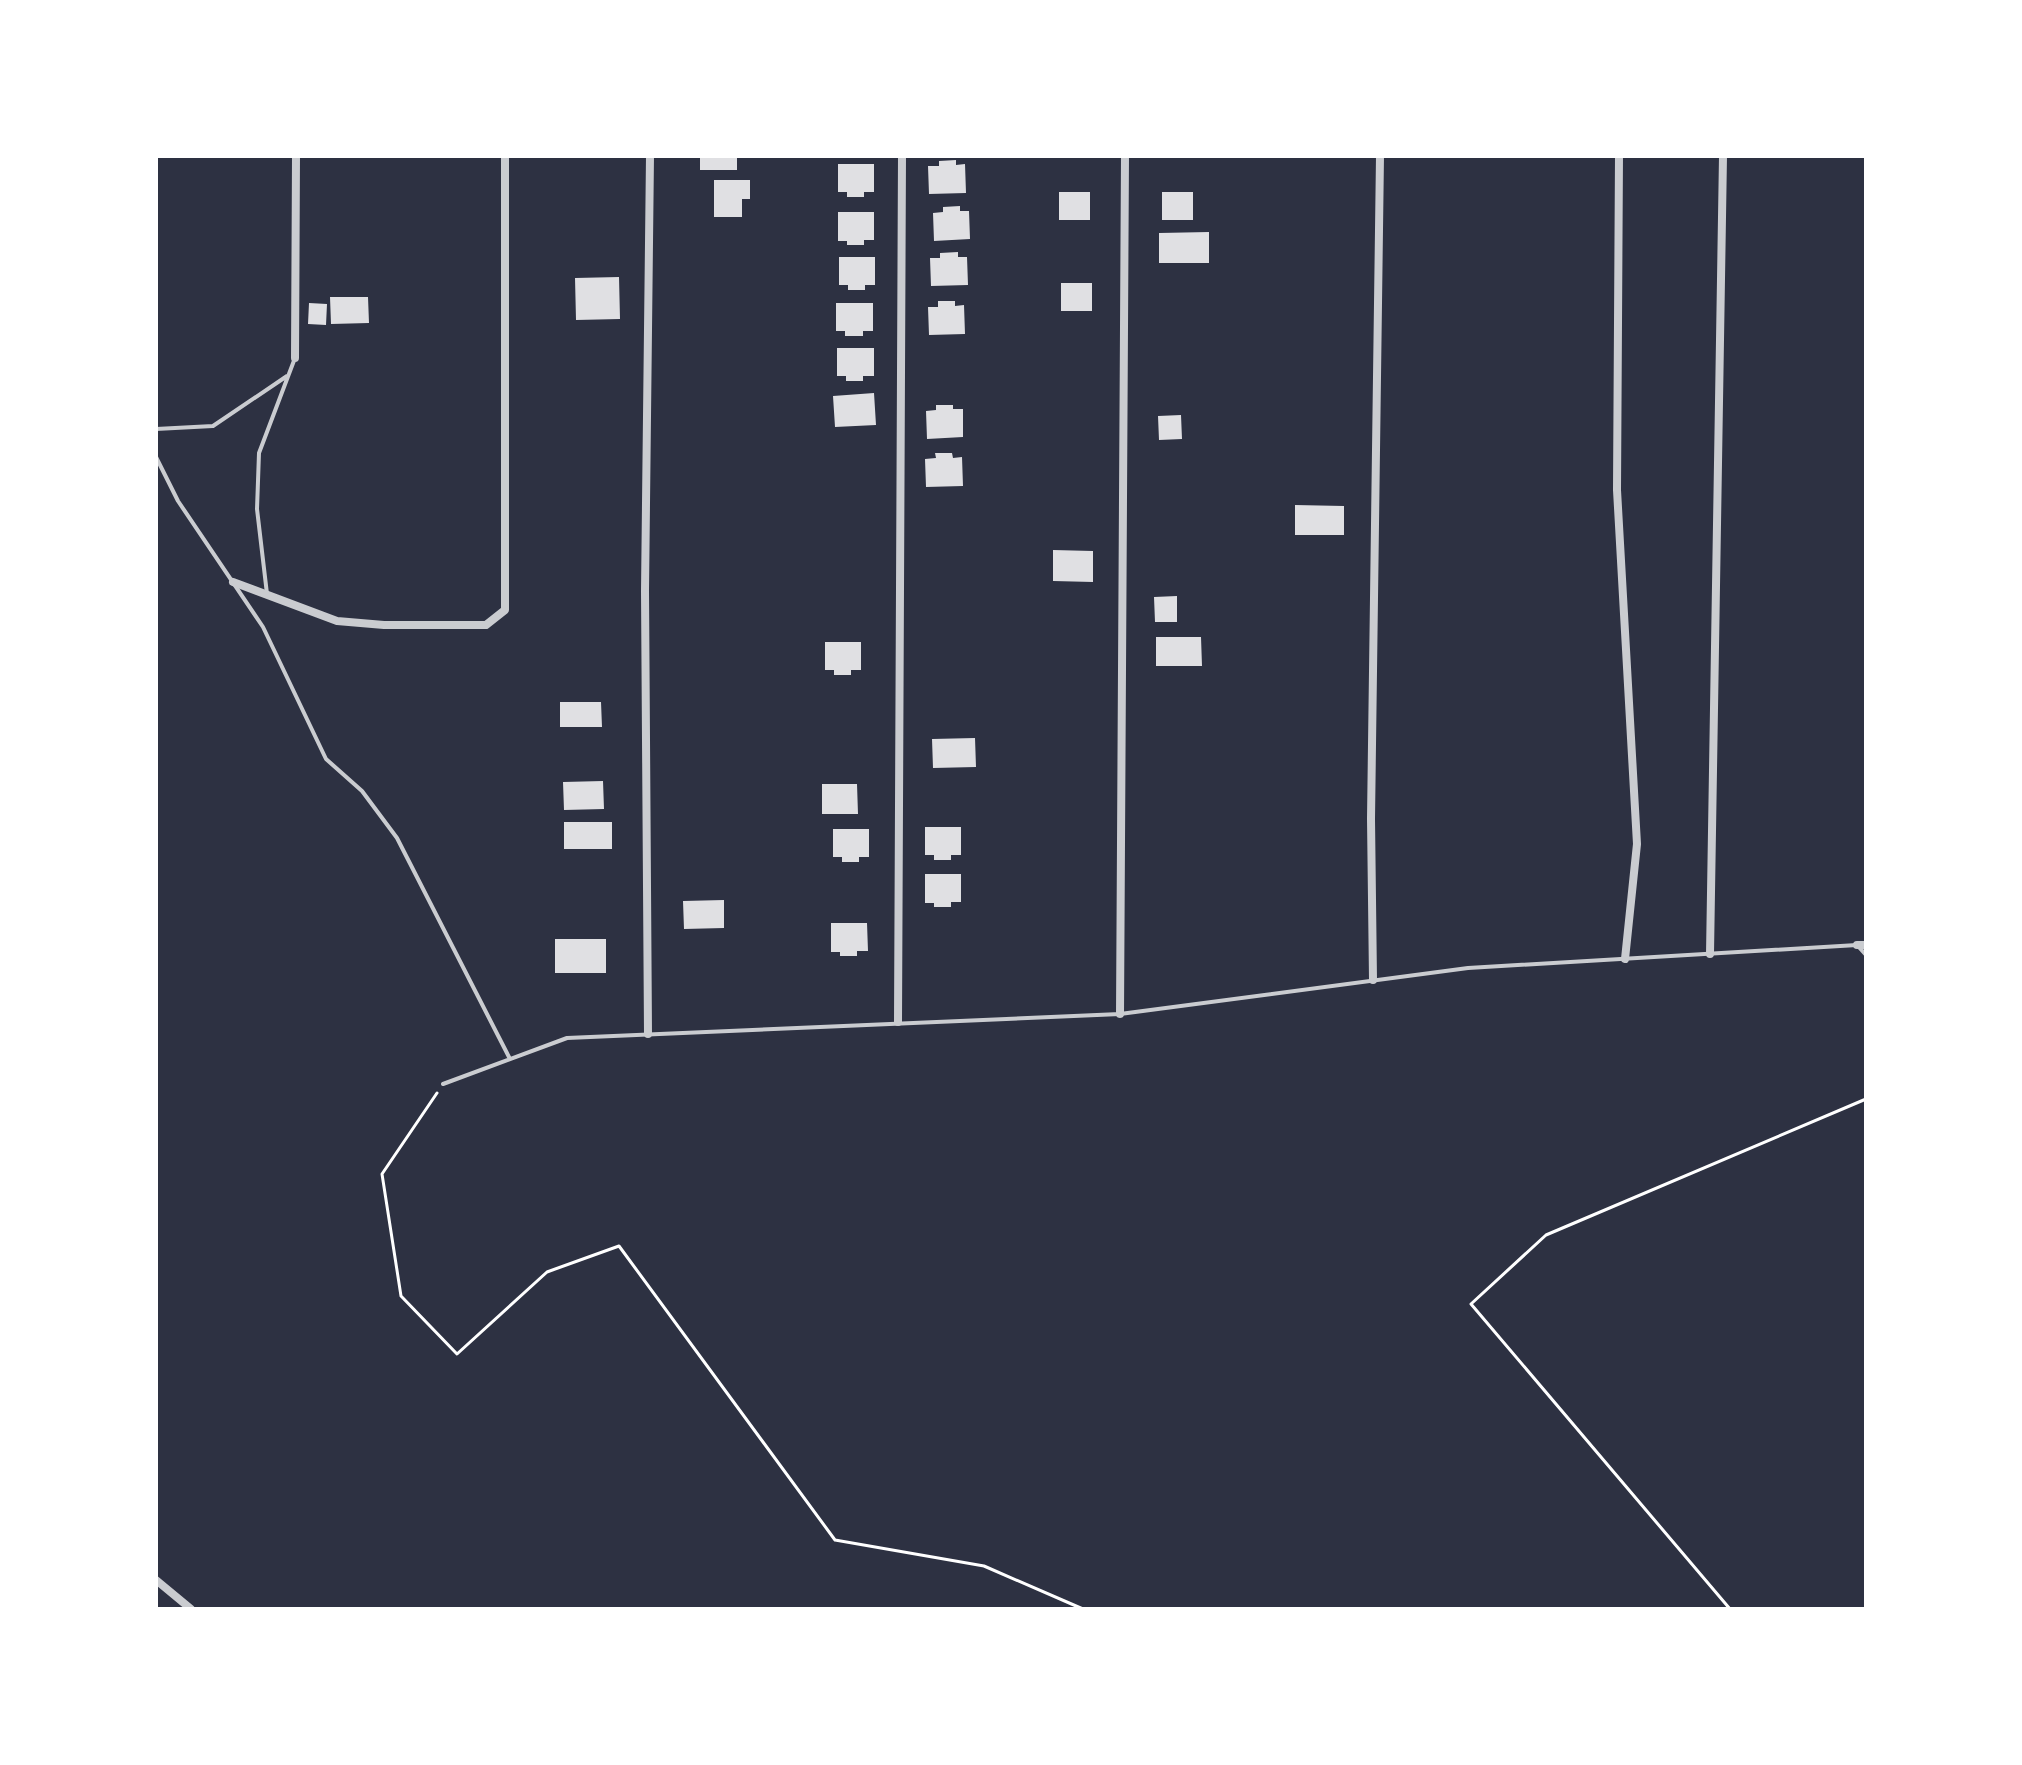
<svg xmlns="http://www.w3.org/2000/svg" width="2022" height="1765" font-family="Georgia,serif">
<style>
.building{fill:#e0e0e3}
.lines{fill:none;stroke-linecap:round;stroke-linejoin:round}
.path{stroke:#fff;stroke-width:3}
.service{stroke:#caccd0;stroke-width:4}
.minor{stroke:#caccd0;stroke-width:8}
</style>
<rect width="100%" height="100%" fill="#2d3142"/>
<path class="building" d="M700,156H737V170H700Z
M956,160V165L965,164L966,193L929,194L928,166H939V161Z
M838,164H874V192H864V197H847V192H838Z
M714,180H750V199H742V217H714Z
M1059,192H1090V220H1059Z
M1162,192H1193V220H1162Z
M960,206V211H969L970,239L934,241L933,213L943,212V207Z
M838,212H874V240H864V245H847V241H838Z
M1209,232V263H1159V233Z
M958,252V257H967L968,285L931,286L930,258H940V253Z
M839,257H875V285H865V290H848V285H839Z
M619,277L620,319L576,320L575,278Z
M1061,283H1092V311H1061Z
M330,297H368L369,323L331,324Z
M938,301H955V306L964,305L965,334L929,335L928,307H938Z
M309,303L327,304L326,325L308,324Z
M836,303H873V331H863V336H845V331H836Z
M837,348H874V376H863V381H846V376H837Z
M874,393L876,425L835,427L833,396Z
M936,405H953V409H963V437L927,439L926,411L936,410Z
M1181,415L1182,439L1159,440L1158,416Z
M935,453H952L953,458L962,457L963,486L926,487L925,459L936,458Z
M1295,505L1344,506V535H1295Z
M1053,550L1093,551V582L1053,581Z
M1177,596V622H1155L1154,597Z
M1156,637H1201L1202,666H1156Z
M825,642H861V670H851V675H834V670H825Z
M560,702H601L602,727H560Z
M975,738L976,767L933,768L932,739Z
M603,781L604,809L564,810L563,782Z
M822,784H857L858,814H822Z
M564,822H612V849H564Z
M925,827H961V855H951V860H934V855H925Z
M833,829H869V857H859V862H842V857H833Z
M925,874H961V902H951V907H934V903H925Z
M724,900V928L684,929L683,901Z
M831,923H867L868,951H857V956H840V952H831Z
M555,939H606V973H555Z"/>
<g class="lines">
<path class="path" d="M437,1093L382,1174L401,1296L457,1354L547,1272L619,1246L835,1540L984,1566L1083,1609
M1730,1609L1471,1304L1546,1235L1866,1099"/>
<path class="service" d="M156,429L213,426L287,376
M156,457L178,501L263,627L326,759L362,791L397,838L510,1059
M267,594L257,509L259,453L295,358
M443,1084L567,1038L1120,1014L1468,968L1857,945L1866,955"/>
<path class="minor" d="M1619,156L1617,490L1637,844L1625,959
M295,358L296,156
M233,582L337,621L384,625H486L505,610V156
M1857,945H1866
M1710,954L1723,156
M1373,980L1371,819L1380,156
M1120,1014L1125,156
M898,1022L902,156
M648,1034L645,591L650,156
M156,1580L191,1609"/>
</g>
<rect width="2022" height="1765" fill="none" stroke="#ffffff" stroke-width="316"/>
</svg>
